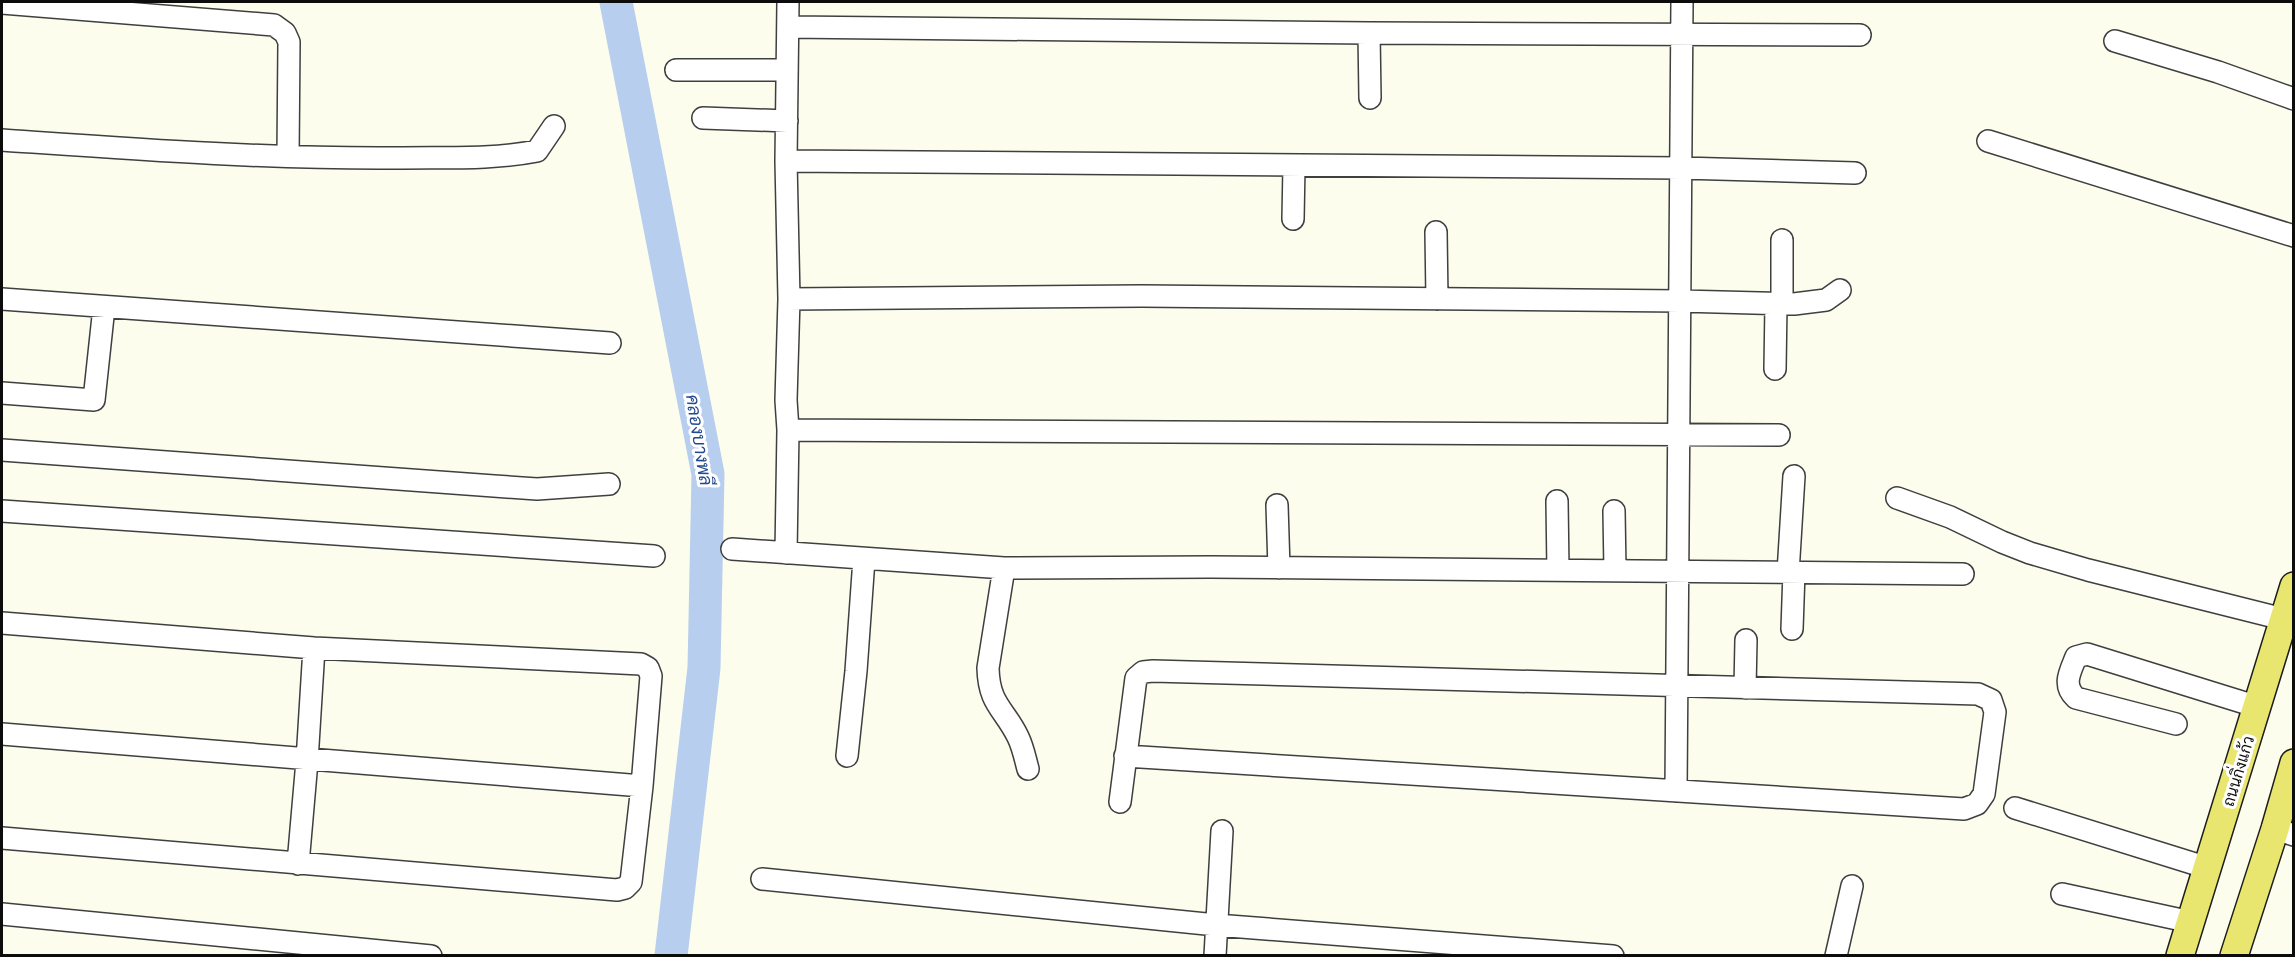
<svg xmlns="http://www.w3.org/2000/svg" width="2295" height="957" font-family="'Source Serif 4',Sarabun,serif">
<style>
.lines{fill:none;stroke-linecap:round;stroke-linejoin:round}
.river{stroke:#b7ceef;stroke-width:33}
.minor-casing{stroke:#3f3f3f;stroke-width:24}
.major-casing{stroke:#1d1d1d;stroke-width:30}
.minor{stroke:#fff;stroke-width:21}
.major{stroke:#e9e670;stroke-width:27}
.labels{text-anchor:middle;stroke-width:6;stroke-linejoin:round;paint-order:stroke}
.street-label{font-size:16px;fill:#0c0c0c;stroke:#fff}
.water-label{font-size:18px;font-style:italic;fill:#23498f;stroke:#fff}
</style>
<rect width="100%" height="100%" fill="#fdfded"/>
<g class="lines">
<path class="river" d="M616,2L708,474L704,668L671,956"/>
<defs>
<path id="minor" d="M2,3L274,25L285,33L289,42L288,156
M788,27L1369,33L1860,35
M1369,33L1370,98
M2115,41L2218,72L2294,99
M676,70H787
M703,118L787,121
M2,140C133,149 265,159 396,158C443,157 491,160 537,151L554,126
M1988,141L2294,236
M786,161L1682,168L1855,173
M1293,219L1294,166
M1436,232L1437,299
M2,299L610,343
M789,299L1142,296L1681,301L1794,304L1826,300L1840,290
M1782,304V240
M1775,369L1776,304
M2,393L94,400L104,307
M788,430L1779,435
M2,450L494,486L537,489L609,484
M1897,498L1950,517L2002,542L2030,553L2088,570L2283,619
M1557,501L1558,570
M1277,505L1279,568
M2,511L654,556
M1614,511L1615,571
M732,549L1004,568L1211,567L1963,574
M786,553L788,430L786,400L789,299L786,161L788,2
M1004,568L988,668C989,705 1004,708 1018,737C1023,747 1025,758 1028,769
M1788,573L1794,476
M2,623L314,648L641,664L648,668L651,676L642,786L631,882L625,888L617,890L2,838
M1792,629L1794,572
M1745,688L1746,640
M2176,724L2076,698C2062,685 2070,672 2076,657L2087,654L2258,707
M2,734L642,786
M847,756L856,671L864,559
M1676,791L1682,2
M1120,802L1136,678L1143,672L1153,671L1978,694L1991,700L1995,712L1984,794L1977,804L1964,809L1125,756
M2015,808L2208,868
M2275,829L2294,835
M298,864L307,761L314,648
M762,879L1216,925L1613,956
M2062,894L2191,922
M2,914L431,956
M1215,956L1222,831
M1836,956L1852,886"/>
<path id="major" d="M2180,956L2294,586
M2234,956L2275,829L2294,763"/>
</defs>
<use href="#minor" class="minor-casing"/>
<use href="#major" class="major-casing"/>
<use href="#minor" class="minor"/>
<use href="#major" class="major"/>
</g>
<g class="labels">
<g class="street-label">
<text transform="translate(2238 771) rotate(-73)" y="6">ถนนกิ่งแก้ว</text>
</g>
<g class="water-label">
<text transform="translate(699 440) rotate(81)" y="6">คลองบางพลี</text>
</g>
</g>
<rect width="2295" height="957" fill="none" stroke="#0c0c0c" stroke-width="6"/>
</svg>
